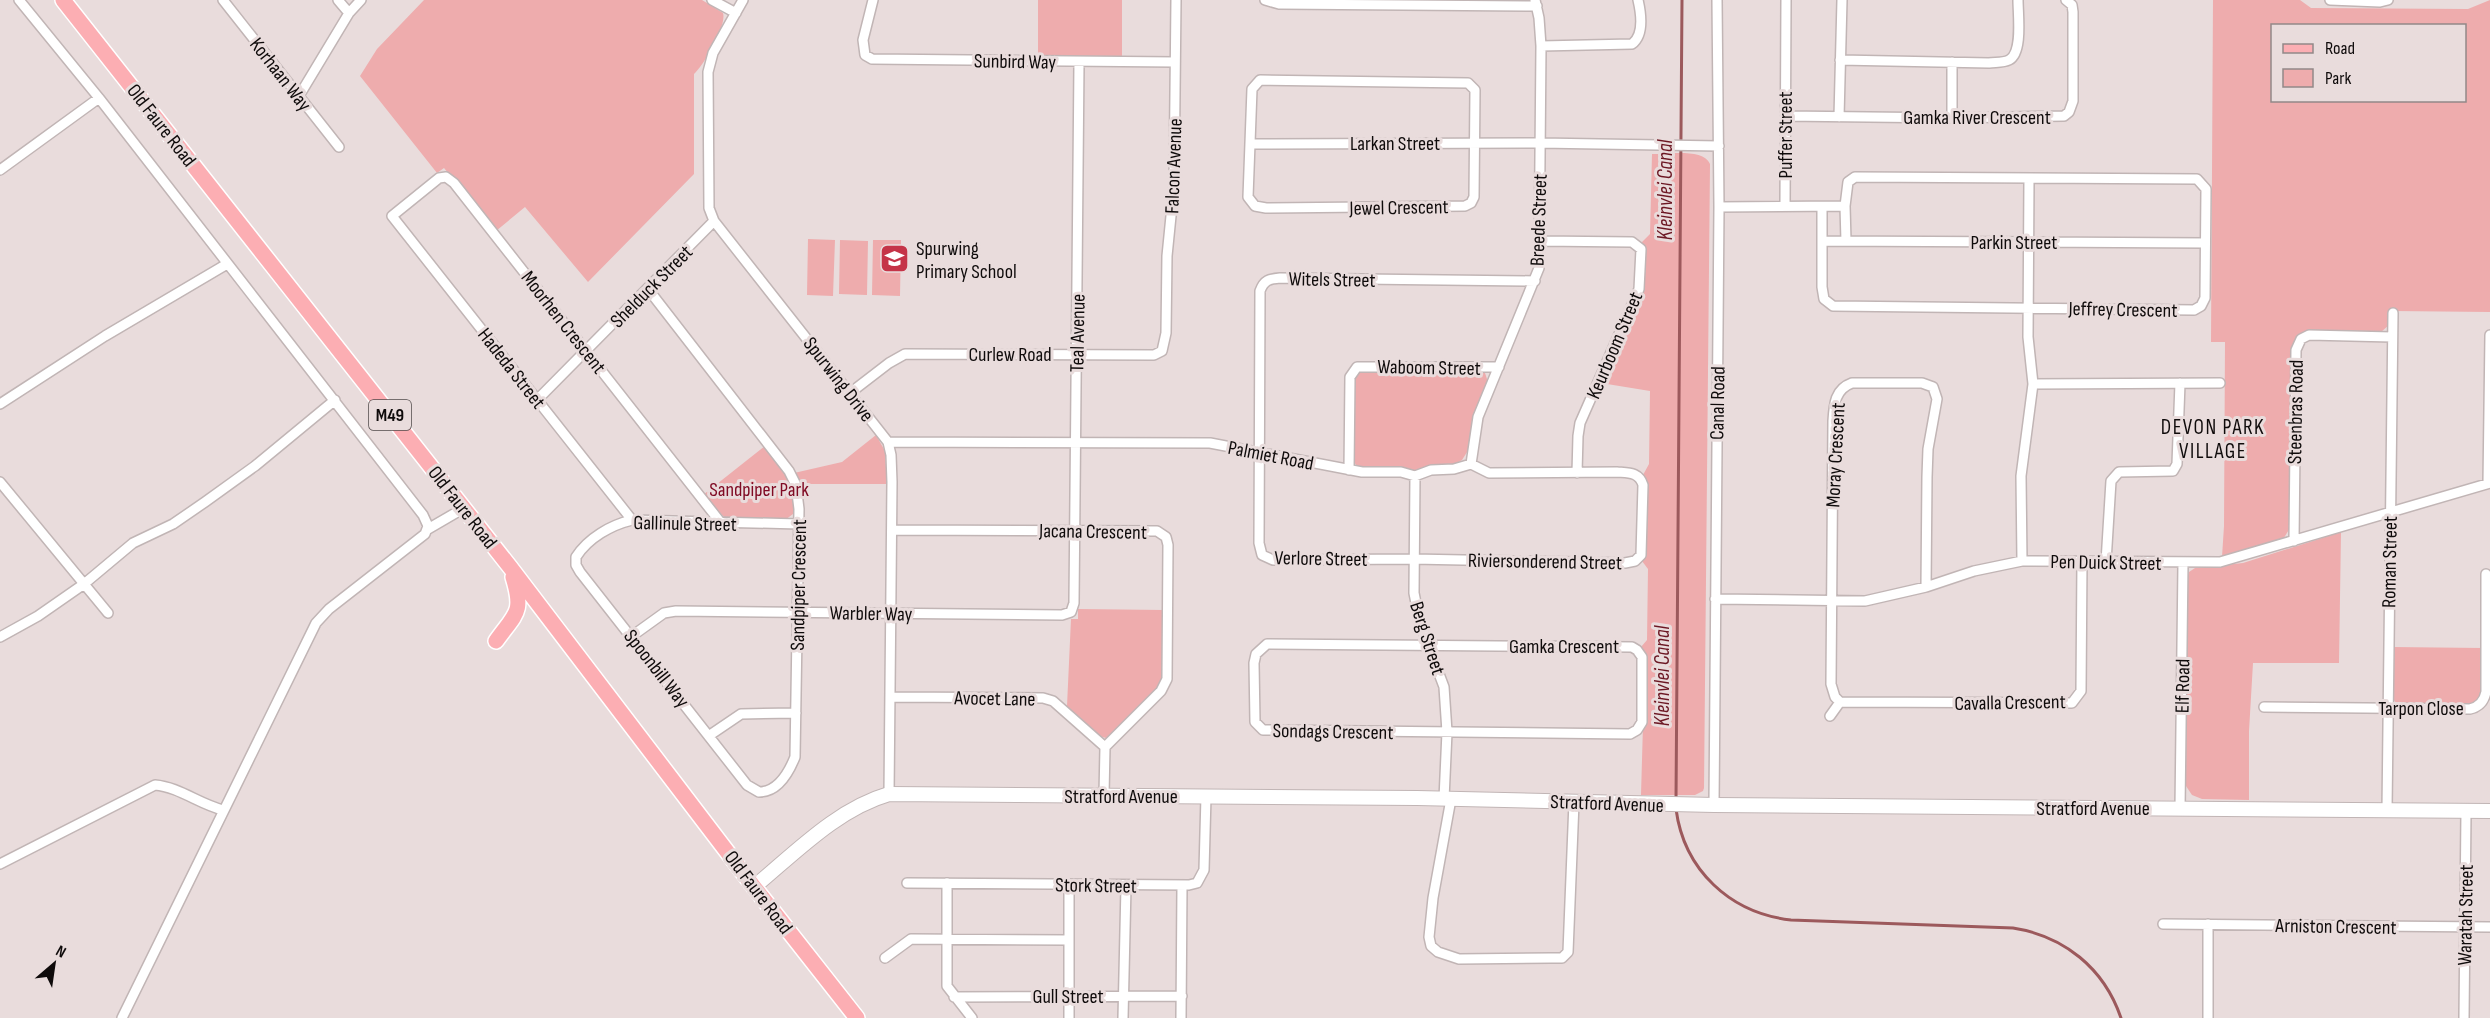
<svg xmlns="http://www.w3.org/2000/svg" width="2490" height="1018" font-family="'Sofia Sans Condensed',sans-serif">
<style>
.green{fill:#eeacad;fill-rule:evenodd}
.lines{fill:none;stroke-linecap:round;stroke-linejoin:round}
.stream{stroke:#9c595c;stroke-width:3}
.street-casing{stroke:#c1b5b5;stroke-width:12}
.secondary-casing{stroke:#c1b5b5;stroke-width:16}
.primary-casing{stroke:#fff;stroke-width:18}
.street{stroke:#fff;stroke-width:9}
.secondary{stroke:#fff;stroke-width:14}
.primary{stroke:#fcaeb3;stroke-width:15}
.labels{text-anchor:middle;stroke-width:6;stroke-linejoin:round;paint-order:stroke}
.shield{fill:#e9dcdc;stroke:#504a4a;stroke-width:1.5}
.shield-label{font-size:18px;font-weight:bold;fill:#0f0b0b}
.street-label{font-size:20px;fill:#0f0b0b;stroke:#e9dcdc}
.poi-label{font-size:20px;fill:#0f0b0b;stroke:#e9dcdc;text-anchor:start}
.park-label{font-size:20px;fill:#800b24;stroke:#e9dcdc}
.water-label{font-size:21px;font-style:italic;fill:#6c1723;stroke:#e9dcdc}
.neighbourhood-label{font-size:21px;letter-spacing:1.5px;fill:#0f0b0b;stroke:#e9dcdc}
</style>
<rect width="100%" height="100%" fill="#e9dcdc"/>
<path class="green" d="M424,0H702L723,13C727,26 704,65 694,74V174L588,282L525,207L496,231L444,168L437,173L360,76L377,49Z
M1038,0H1122V57L1038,56Z
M2213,0H2300L2311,8L2468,9L2490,0V312L2392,311L2389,325L2381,332L2298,337L2292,347L2290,528L2282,541L2222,557L2224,526L2225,342H2211ZM2272,26H2464V100H2272Z
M1652,154C1667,154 1704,148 1710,164L1704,788L1703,791L1695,795H1641L1645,655L1641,647L1647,640L1648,569L1642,561L1644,559L1643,475L1649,464L1650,391L1607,384L1604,378C1618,348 1660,273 1641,243L1650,234Z
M808,239L835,240L833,296L807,295Z
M840,240L868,241L867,295L839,294Z
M873,240H901L900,296L872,295Z
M1360,370L1485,373L1488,382L1472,420L1469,449L1462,460L1453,465H1429L1413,471L1357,466L1353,461L1354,378Z
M876,435L885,451L887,484H799L794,473L842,462Z
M765,446C782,467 798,486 793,514L785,520L726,519L703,495Z
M2341,532L2339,663H2253L2249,731V800L2202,799L2192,795L2186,786L2187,579L2189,572L2195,568L2243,563Z
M1078,609L1164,610V676L1158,689L1106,738L1099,736L1067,706L1071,619H1078Z
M2392,647L2483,648C2483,667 2489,697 2470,705L2397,704L2393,699Z"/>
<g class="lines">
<path class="stream" d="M1676,799L1682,0
M1676,809C1684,870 1730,913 1791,920L2013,928C2064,936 2104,968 2121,1018"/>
<defs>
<path id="street" d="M19,0L99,98L423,515L428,526L425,534L329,609L316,623L122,1018
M223,0L339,147
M338,0L349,13
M712,0L736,13
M743,0L713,53L708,72L709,208L714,221L888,442L891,455L892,482L889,794
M873,0L863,40L865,55L872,59L1175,62
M1265,0L1279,4L1537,6
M2330,0L2380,2L2388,0
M1541,46L1632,44C1644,35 1641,13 1638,0
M1840,60L1989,63C1995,62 2003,63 2009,60C2023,53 2018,15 2018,0
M1260,80L1468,83L1475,90L1474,197L1471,203L1465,206L1266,208L1255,206L1248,197L1252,89Z
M299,96L349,13L361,0
M1785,116L1952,118L2064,116L2069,112L2073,101V12L2072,5L2066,0
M1839,117L1842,0
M1952,118V62
M1251,144L1540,143L1719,146
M0,170L99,98
M1785,205L1786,0
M1845,206L1846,241
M1719,207L1845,206L1848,182L1855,177L2197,179L2206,189L2205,298L2201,306L2194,310L1833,306L1824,299L1822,287V207
M1540,241L1632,242L1641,249L1639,289L1580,423L1578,436L1577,473
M1822,241L2205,243
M648,289L789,471L796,485L799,509L795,757C789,772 778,792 759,792L747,785L580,572L576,565V557C588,538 611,525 632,520L799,524
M2033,384L2220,383
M850,393L889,363L905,354L1154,355L1162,351L1166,333L1167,256L1174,186L1176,0
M537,400L714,221
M0,404L105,336L227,264
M888,442L1210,443L1362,472H1401L1415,476L1431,470L1454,469L1471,464
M1471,464L1489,473L1617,472C1629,473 1639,472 1643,485L1641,555L1635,561L1625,563L1413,559L1273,560L1262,555L1259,543L1260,291C1264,280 1269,279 1280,278L1535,281
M1471,464L1478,417L1539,268L1541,46L1539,18L1535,0
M1349,470L1350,377L1357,367H1499
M1415,476L1414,593L1420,623L1444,687L1447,732L1444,799
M0,482L108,613
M2488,483L2490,335
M632,520L392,216L439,178L446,177L454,183L721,523
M428,529L464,508
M892,530L1157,531L1166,537L1168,545L1167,679L1161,691L1105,747
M2294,541L2296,350L2301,339L2309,335L2392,337
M2022,561L2021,476L2033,384L2028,337L2029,179
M2106,562L2111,481L2119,472L2173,471L2177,464L2180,383
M1926,587L1927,477L1928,449L1937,399L1933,387L1922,383H1852C1835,389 1834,404 1833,421L1831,684L1835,697L1840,702L2072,703L2081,691L2082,561
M1715,599L1865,601L1926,587L1974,571L2022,561L2220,562L2490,483
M632,636L664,613L676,611L1062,615L1071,612L1074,603L1079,63
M0,637L38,616L84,584L133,543L173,524L205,502L255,466L335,400
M1267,644L1632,647L1637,650L1642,657V722L1637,730L1630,734L1263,730L1255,722L1254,663L1256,654Z
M890,697L1043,698L1053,701L1105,747L1104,795
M2264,707L2470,709C2479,707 2484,702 2486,692V574
M1830,716L1840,702
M710,735L741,714L796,713
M1451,799L1433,898L1429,937L1431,946L1438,952L1459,959L1551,958H1562L1568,952L1574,802
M1714,805L1719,207L1717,0
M2180,809L2183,563
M2387,810L2393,313
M0,864L155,785C179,787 199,804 223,810
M907,883L1189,885L1197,883L1204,870L1206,796
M947,883V986L972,1018
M1069,884V1018
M2163,924L2490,927
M885,958L911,939L1069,940
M954,997L1182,996
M1123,1018L1126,886
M1181,1018L1182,886
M2208,1018V924
M2464,1018L2466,811"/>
<path id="secondary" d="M754,887C795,853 837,809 889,794L1417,798L1714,805L2490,811"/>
<path id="primary" d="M63,0L510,567L754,887L857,1018
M496,641C516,613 524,613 513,577"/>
</defs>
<use href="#street" class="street-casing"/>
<use href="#secondary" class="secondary-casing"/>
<use href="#primary" class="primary-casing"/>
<use href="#street" class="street"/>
<use href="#secondary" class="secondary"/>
<use href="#primary" class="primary"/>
</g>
<defs>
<symbol id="school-square" viewBox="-11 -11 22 22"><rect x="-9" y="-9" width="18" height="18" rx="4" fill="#c53448" stroke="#e9dcdc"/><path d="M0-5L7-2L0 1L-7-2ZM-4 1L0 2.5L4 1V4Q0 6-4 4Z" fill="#fff"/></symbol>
</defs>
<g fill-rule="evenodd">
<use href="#school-square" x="878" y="242" width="33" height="33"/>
</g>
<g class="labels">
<rect class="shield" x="369" y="400" width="42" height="30" rx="4.5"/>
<g class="shield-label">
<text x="390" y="421">M49</text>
</g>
<g class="street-label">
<text transform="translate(1015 61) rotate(1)" y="7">Sunbird Way</text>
<text transform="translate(281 74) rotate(52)" y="7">Korhaan Way</text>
<text x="1977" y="124">Gamka River Crescent</text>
<text transform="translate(162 125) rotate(52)" y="7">Old Faure Road</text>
<text transform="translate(1785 135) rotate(-90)" y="7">Puffer Street</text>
<text x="1395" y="150">Larkan Street</text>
<text transform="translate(1173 166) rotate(-88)" y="7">Falcon Avenue</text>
<text transform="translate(1399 207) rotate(-1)" y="7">Jewel Crescent</text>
<text transform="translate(1538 220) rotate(-88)" y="7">Breede Street</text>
<text x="2014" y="249">Parkin Street</text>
<text transform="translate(1332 279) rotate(1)" y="7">Witels Street</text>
<text transform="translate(651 286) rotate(-45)" y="7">Shelduck Street</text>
<text transform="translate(2123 309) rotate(1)" y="7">Jeffrey Crescent</text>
<text transform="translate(564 322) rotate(52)" y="7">Moorhen Crescent</text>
<text transform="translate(1077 333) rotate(-89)" y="7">Teal Avenue</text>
<text transform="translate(1614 345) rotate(-67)" y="7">Keurboom Street</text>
<text x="1010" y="361">Curlew Road</text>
<text transform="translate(1429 367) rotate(1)" y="7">Waboom Street</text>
<text transform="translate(512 368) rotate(52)" y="7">Hadeda Street</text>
<text transform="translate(839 379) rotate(52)" y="7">Spurwing Drive</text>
<text transform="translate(1717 403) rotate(-89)" y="7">Canal Road</text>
<text transform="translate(2295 412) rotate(-89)" y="7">Steenbras Road</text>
<text transform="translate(1271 455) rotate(11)" y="7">Palmiet Road</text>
<text transform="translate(1835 455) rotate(-87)" y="7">Moray Crescent</text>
<text transform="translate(463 507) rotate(52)" y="7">Old Faure Road</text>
<text transform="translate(685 523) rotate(1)" y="7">Gallinule Street</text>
<text transform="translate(1093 531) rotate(1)" y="7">Jacana Crescent</text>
<text transform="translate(1321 558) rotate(1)" y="7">Verlore Street</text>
<text transform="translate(1545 561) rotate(1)" y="7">Riviersonderend Street</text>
<text transform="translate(2106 562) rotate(1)" y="7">Pen Duick Street</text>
<text transform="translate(2389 562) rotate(-89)" y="7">Roman Street</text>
<text transform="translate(798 585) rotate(-89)" y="7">Sandpiper Crescent</text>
<text transform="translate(871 613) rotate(1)" y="7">Warbler Way</text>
<text transform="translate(1428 638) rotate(72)" y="7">Berg Street</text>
<text x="1564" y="653">Gamka Crescent</text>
<text transform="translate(657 668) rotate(52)" y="7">Spoonbill Way</text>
<text transform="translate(2182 686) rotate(-89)" y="7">Elf Road</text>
<text transform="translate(995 698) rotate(1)" y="7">Avocet Lane</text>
<text transform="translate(2010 702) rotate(-1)" y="7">Cavalla Crescent</text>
<text x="2421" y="715">Tarpon Close</text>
<text transform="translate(1333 731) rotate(1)" y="7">Sondags Crescent</text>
<text x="1121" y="803">Stratford Avenue</text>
<text transform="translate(1607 803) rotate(2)" y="7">Stratford Avenue</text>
<text x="2093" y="815">Stratford Avenue</text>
<text transform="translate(1096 885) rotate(1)" y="7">Stork Street</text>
<text transform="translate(759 892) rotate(53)" y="7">Old Faure Road</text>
<text transform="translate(2465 915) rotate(-89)" y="7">Waratah Street</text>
<text transform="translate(2336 926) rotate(1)" y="7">Arniston Crescent</text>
<text x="1068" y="1003">Gull Street</text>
</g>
<g class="poi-label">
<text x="916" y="255">Spurwing<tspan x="916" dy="23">Primary School</tspan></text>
</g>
<g class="park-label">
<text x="759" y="496">Sandpiper Park</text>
</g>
<g class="water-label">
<text transform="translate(1665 190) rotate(-90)" y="7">Kleinvlei Canal</text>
<text transform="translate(1662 676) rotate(-90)" y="7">Kleinvlei Canal</text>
</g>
<g class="neighbourhood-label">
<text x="2213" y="434">DEVON PARK<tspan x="2213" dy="24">VILLAGE</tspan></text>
</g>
</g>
<rect x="2271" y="24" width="195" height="78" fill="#e9dcdc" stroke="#928888" stroke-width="1.5"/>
<rect x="2283" y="44" width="30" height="9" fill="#fcaeb3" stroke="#928888" stroke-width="1.5"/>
<text x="2325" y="54" font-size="18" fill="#0f0b0b">Road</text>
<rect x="2283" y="69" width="30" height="18" fill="#eeacad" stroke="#928888" stroke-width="1.5"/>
<text x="2325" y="84" font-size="18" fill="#0f0b0b">Park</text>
<g transform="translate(54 964) rotate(29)" stroke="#e9dcdc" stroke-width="4.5" paint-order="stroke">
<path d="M0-4.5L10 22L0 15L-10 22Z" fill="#0f0b0b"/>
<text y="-9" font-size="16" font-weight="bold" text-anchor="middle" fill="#0f0b0b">N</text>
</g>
</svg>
